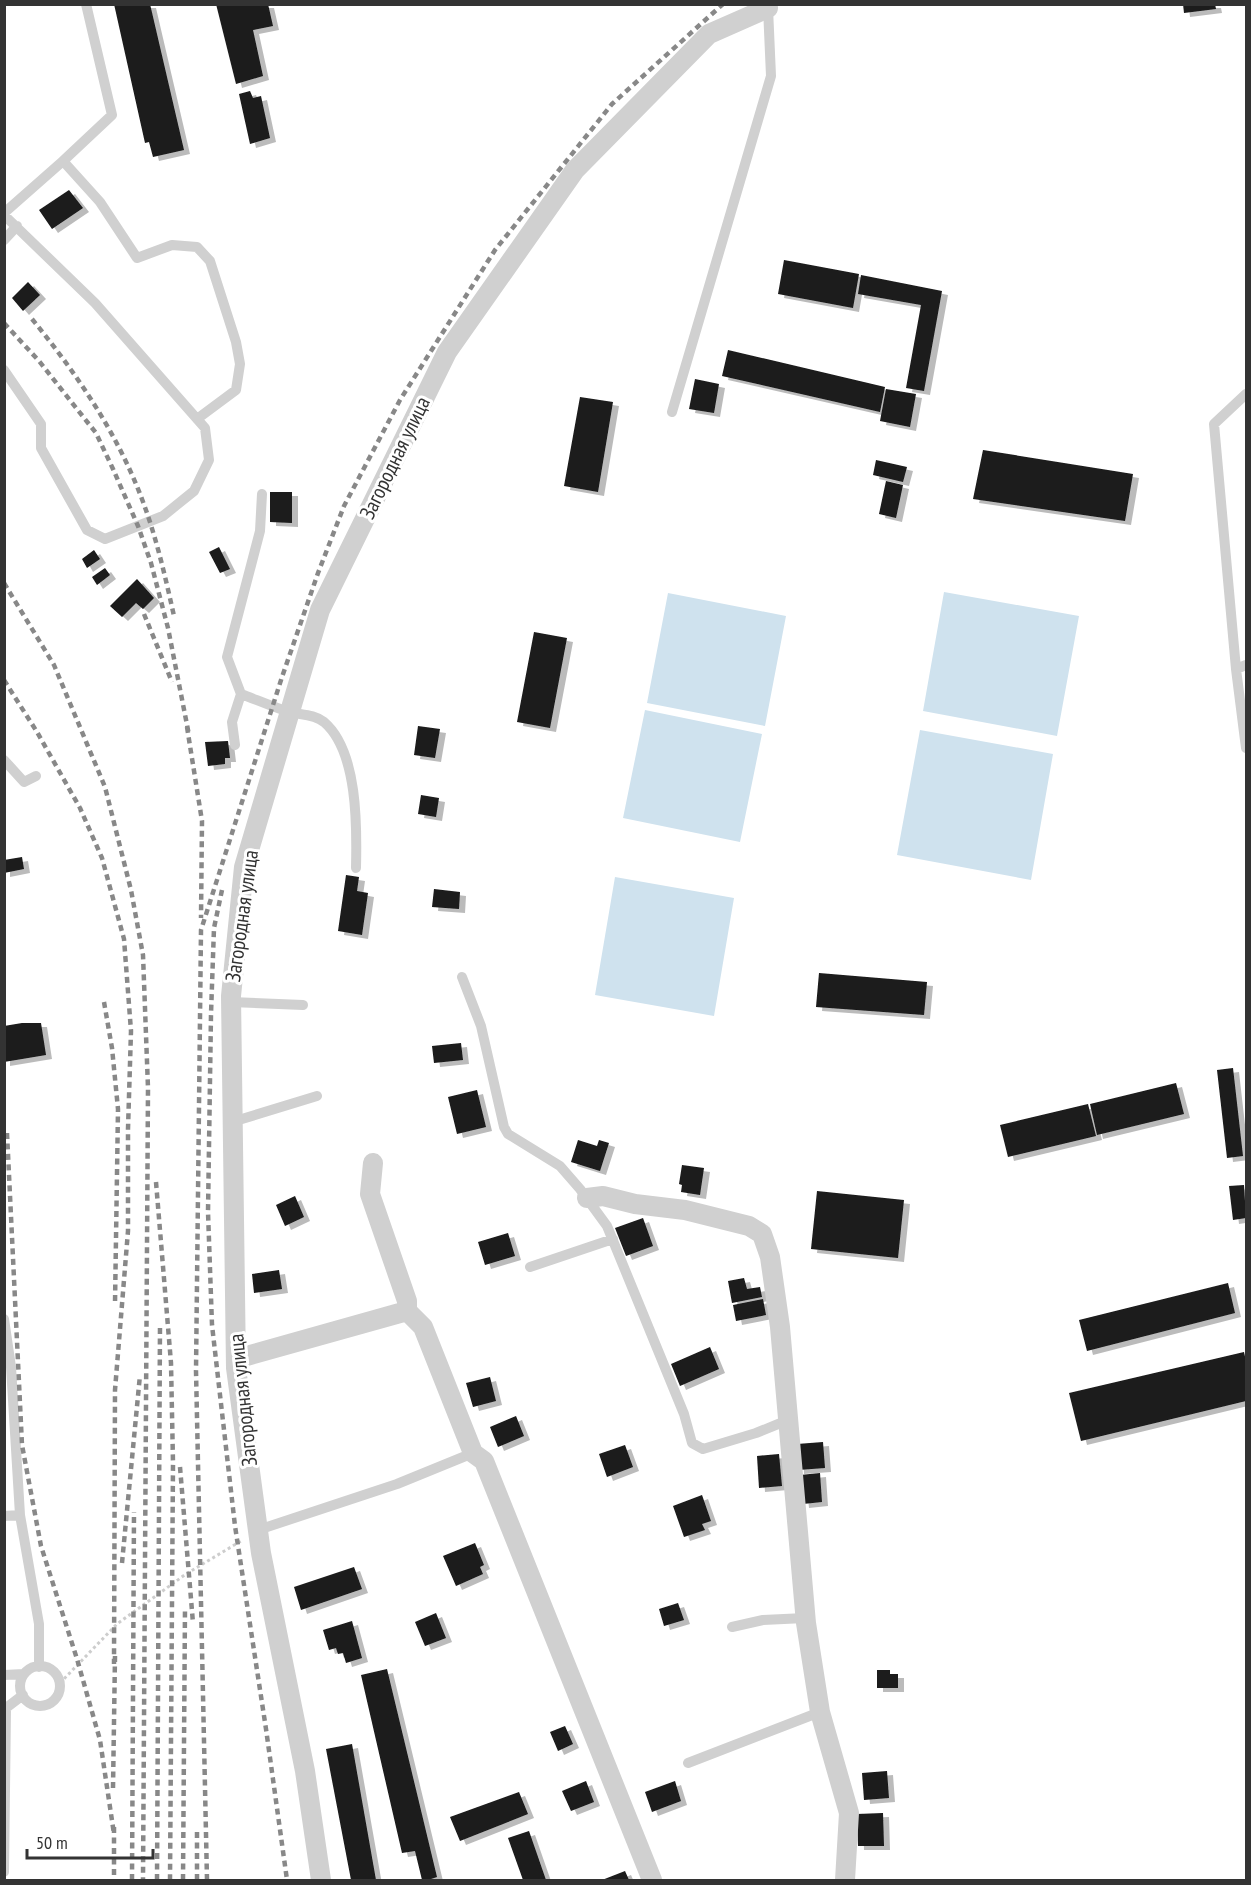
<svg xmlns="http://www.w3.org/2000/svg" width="1251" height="1885" font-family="'PT Sans Narrow',sans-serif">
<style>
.water{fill:#cfe2ee}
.building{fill:#1a1a1a;filter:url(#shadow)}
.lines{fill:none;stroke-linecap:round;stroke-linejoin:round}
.path{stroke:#cdcdcd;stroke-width:3;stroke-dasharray:3 3;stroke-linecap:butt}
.lane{stroke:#d0d0d0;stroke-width:10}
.street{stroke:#d0d0d0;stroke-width:20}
.rail{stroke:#888;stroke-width:4.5;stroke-dasharray:6 4.5;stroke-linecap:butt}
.labels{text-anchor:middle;stroke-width:6;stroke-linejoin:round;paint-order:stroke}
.street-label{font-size:21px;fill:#333;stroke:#fff}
</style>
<defs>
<filter id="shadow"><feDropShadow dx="6" dy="4" stdDeviation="0" flood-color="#0004"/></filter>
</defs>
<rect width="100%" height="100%" fill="#fff"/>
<path class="water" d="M944,592L1079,616L1057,736L923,711Z
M668,593L786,616L765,726L647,703Z
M645,710L762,734L740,842L623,818Z
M920,730L1053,754L1031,880L897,855Z
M615,877L734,898L714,1016L595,995Z"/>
<path class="building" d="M114,4H150L184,150L153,157L149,142L145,143Z
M216,4H268L273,26L253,30L263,76L236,84Z
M1183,4H1215L1216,9L1184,13Z
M250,91L253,98L261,96L270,138L250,144L239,94Z
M69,190L83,208L52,229L39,210Z
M784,260L859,274L853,308L778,294Z
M861,275L942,291L924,391L906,388L921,305L858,294Z
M28,282L40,295L23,311L12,298Z
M728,350L885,387L880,412L722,376Z
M695,379L719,384L714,413L689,409Z
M886,389L916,394L910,427L880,421Z
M580,397L613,402L598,492L564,486Z
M983,450L1133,474L1125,521L973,499Z
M876,460L907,467L903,482L873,475Z
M886,481L903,485L896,518L879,514Z
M270,492H292V523L270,522Z
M219,547L230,569L220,573L209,552Z
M94,550L100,559L87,568L82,559Z
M105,568L110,575L97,585L92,577Z
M137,579L154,598L143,609L136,603L122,617L110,606Z
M534,632L567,638L550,728L517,722Z
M418,726L440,729L435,758L414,755Z
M228,741L230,758H225V764L208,766L205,742Z
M421,795L439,798L436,817L418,814Z
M22,857L24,869L4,873V860Z
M346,875L359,877L357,891L368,893L362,935L338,931Z
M434,889L460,892L459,909L432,907Z
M819,973L927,982L924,1015L816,1007Z
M22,1023H41L46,1055L4,1062V1026Z
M461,1043L463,1060L434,1063L432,1046Z
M1233,1068L1243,1156L1227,1158L1217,1070Z
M1176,1083L1184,1114L1097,1135L1090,1104Z
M477,1090L486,1127L457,1134L448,1097Z
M1088,1104L1096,1136L1008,1157L1000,1125Z
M578,1140L597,1146L599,1140L609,1143L600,1171L571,1162Z
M682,1165L704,1168L700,1195L681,1192L682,1185L679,1184Z
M1244,1185L1246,1218L1233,1220L1229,1186Z
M817,1191L904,1200L898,1258L811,1249Z
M295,1196L304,1217L285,1226L276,1205Z
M643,1218L653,1246L626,1256L615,1228Z
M508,1233L515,1256L485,1265L478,1242Z
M279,1270L282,1289L254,1293L252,1274Z
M744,1278L747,1289L760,1287L762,1297L732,1303L728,1281Z
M1228,1283L1235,1313L1087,1351L1079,1320Z
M763,1299L766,1315L736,1321L733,1305Z
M710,1347L719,1369L680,1386L671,1364Z
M1244,1352L1246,1361V1401L1081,1441L1069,1393Z
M490,1377L496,1401L473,1407L466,1383Z
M516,1416L524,1436L498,1447L490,1427Z
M823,1442L825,1468L798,1470L797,1444Z
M625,1445L633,1467L607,1477L599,1454Z
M779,1454L782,1486L759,1488L757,1456Z
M820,1473L822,1502L803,1504L800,1475Z
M702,1495L711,1521L702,1524L705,1530L684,1537L673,1506Z
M475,1543L484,1565L480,1567L483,1574L456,1586L443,1556Z
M354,1567L362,1589L301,1610L294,1587Z
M678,1603L684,1620L664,1626L659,1609Z
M436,1613L446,1638L425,1646L415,1622Z
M352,1621L362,1658L346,1663L343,1653L338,1654L336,1648L329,1650L323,1630Z
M387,1669L437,1877L428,1880H422L415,1851L402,1853L361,1675Z
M877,1670H890V1674H898V1688H877Z
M565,1726L573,1744L558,1751L550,1732Z
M352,1744L376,1880H351L326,1749Z
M887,1771L889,1798L864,1800L862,1773Z
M586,1781L594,1802L571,1811L562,1791Z
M675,1781L681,1801L652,1812L645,1792Z
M519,1792L528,1814L460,1841L450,1817Z
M883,1813L884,1846H858L857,1814Z
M529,1831L546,1880H523L508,1838Z
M625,1871L629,1880H602Z"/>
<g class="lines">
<path class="path" d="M60,1683L117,1624L186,1574L241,1541"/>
<path class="lane" d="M86,4L112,115L63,161L100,202L137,258L172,245L197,247L210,261L236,342L240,364L236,390L197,419
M4,213L63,161
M4,215L95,303L205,428L209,460L194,491L163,516L105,539L87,530L41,448V424L4,370
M4,240L17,226
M672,412L771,76L768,8L770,6
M262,494L260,531L227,657L241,694C257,700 273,707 289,712C300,715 314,714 324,722C358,751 357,827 356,868
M1246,665L1236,669L1246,748
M1236,669L1214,424L1246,394
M235,745L232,722L241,694
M4,760L24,782L36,776
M462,977L481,1026L504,1127L508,1134L560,1166L580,1189L607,1226L684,1414L692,1443L703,1449L756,1433L788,1420
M231,1002L303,1005
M232,1122L317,1096
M530,1267L613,1239
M4,1319L11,1367L20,1515L39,1624V1667
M4,1516L20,1515
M258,1530L397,1484L473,1453
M732,1627L763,1620L805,1618
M20 1686a20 20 0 1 1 40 0a20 20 0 1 1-40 0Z
M4,1675L24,1674
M688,1763L820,1712
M4,1872L6,1708L23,1695"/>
<path class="street" d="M373,1163L370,1194L407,1301V1311L423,1327L473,1453L484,1461L652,1880
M587,1198L603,1196L635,1204L685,1210L749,1226L762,1234L770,1257L780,1327L806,1623L820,1712L849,1813L845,1880
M236,1359L407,1311
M321,1880L305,1771L261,1553L236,1368L231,996L244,867L320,610L447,352L575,170L709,34L768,8L767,4"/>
<path class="rail" d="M32,319C73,369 111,424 136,484C154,527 164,571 174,616
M4,323L39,361L96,433L113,469L138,526L151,563L168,628L189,735
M4,583L54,665L105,787L131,890L143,955L148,1088L143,1880
M144,614L172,682
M4,680L37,732L80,808L102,858L124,939L131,1031L128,1129V1231L115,1390L114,1664
M187,727L202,821L201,918
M222,890L214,928L211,1014L208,1212L212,1325L235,1526L266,1729L287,1880
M104,1002L112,1048L118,1109L115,1303
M7,1133L22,1445L41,1546L77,1659L100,1740L114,1834
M156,1182L171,1363L173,1463L170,1880
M180,1467L193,1623
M122,1563L140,1375
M113,1788L115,1656
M114,1827V1880
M132,1880L134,1512
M157,1880L160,1325
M183,1880L185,1608
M197,1880V1829
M207,1880L196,1371L201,930L282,677L318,573L344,506L400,400L495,250L612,104L723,4"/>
</g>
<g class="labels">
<g class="street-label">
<text transform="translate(395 458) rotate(-64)" y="7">Загородная улица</text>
<text transform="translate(242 916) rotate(-82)" y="7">Загородная улица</text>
<text transform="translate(243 1400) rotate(-96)" y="7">Загородная улица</text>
</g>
</g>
<rect width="1251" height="1885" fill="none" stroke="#333333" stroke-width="12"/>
<path d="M27 1849v9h126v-9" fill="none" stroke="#333333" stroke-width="3"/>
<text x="36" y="1849" font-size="18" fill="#333333" stroke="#ffffff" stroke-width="4.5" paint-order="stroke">50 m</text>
</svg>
